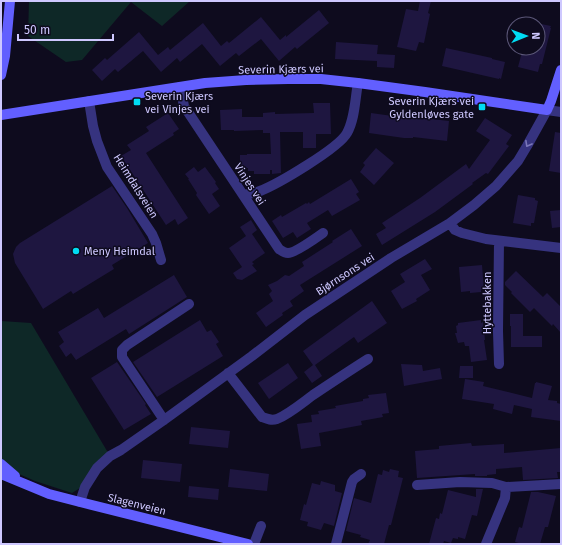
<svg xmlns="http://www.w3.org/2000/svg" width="562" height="545" font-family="'Fira Sans',sans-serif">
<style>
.green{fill:#0e2827}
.building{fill:#1e1640}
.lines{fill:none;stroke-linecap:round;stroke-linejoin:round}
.minor{stroke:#36337f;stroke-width:10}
.secondary{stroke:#625fff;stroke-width:10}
.oneway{stroke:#7a76b9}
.poi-dot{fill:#00dcf3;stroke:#0e0b1e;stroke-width:1.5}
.labels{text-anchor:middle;stroke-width:3;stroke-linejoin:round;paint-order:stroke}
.street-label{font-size:11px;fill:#cec8ff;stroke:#0e0b1e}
.poi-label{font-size:11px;fill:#cec8ff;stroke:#0e0b1e;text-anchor:start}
</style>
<rect width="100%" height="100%" fill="#0e0b1e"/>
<path class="green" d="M29,1H190L162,26L131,2L82,60L66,62L28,36Z
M1,321L31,323L110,456L80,488L72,493L35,481L19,474L1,460Z"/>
<path class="building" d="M420,1H431L428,13L430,14L424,43L419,42L416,51L397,47L406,9L418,11Z
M319,10L329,23L297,49L295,47L279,61L261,39L239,56L236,53L220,66L202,44L180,62L177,58L161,72L143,51L118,72L115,69L102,81L92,70L105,58L107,60L139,32L158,55L168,47L170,50L203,23L221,46L227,41L229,43L261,17L280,40L286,35V37Z
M541,24L551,26L550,28H551L542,64H540L538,72L518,67L523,48H538V25H541Z
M336,42L378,45L377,54L395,55L394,68L377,67V61L335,59Z
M446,48L492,58V59L505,62L501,79L499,78V79L442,66Z
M313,103H330L331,134H316V148H303V132H280L281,173L272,174V170H270V174H254V171H248V168H240V155H247V154H271L270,133H263V130L234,131V130H221L220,110L242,109V117H263V113L275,112V114L314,113Z
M168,113L179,129L173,133L174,135L146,153L188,218L178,225L175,219L166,225L121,156L131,150L127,145L149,131L146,127Z
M371,113L414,119V117L449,121L447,141L413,137V138H404L369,133Z
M485,118L512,135L506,144L509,146L488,174L486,173L472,183L473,184L435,212L382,245L376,234L386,228L382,223L420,198L466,164L469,169L490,140L476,131Z
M555,132L561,133V173L549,171Z
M376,148L394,163L374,185L360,172L365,165L363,163Z
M194,167L198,172L205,167L216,182L215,183L219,189L212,194L220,206L209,214L196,195L197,193L188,179H189L185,174Z
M351,179L359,192L356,194L360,200L332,216L328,210L307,223L311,229L297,238L293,232L283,238L272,221L281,215L282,217L306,203L307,204L309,202L310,204Z
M112,186L127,208L148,243L112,265L114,269L73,294L71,291L43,309L15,263L13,254L16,247L20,243Z
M518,195L535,198V200L538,201L534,223H531V226L513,223Z
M561,210V227L552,228L550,211Z
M251,220L257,230L252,234L265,253L252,262L254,264L252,265L257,271L242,280L237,279L233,273L242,267L229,248L246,236L240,227Z
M351,229L362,246L300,285L304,291L290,301L293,306L282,313L283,315L266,327L256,313L273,301L269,294L272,291L268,285L277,281L285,275L289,276L304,266L302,262L333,242L332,241Z
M425,259L432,269L421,275L430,290L416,299L417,301L402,309L391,291L405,282L400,274Z
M482,265L484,290H481V292L470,293V291L461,292L459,267Z
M516,271L543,297L547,293L561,307V333L553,324L552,326L534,308L530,312L511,293L512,292L505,285V282Z
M174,275L187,297L129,334L126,329L76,360L71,353L66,357L59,346L64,342L58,332L98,308L104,318Z
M372,301L387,323L358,343L354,337L315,365L322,376L312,383L304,372L313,365L303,351Z
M510,314H523V336H542V347H511V326H510Z
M200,320L207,332L211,330L219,342L216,344L223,356L157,397L133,362Z
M481,320V323L483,322L485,340H484L487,360L471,362L469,346H465L464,342L458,343L455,333H457L456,326L458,325V323Z
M117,362L146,404L145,405L151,414L124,430L91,378Z
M288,363L298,378L269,399L258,383Z
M401,364L422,365L423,371L440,368L442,379L404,386Z
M460,366H473V378H459Z
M465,379L484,382L483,386L532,398L535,383H536V382L552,386L548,400L557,401V403L561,404V421L531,417L532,409L514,405L512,414L493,409L494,404L462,399Z
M386,393L389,413L382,414L383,417L361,421L362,425L319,433L321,446L301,449L297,424L312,422L311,415L319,414L318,411L336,408L335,406L363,401V399L369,398L368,395Z
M191,427L230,431L228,448L189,444Z
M471,443L472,446L504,444V453L561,448V470L560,471V472H557L558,478L523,480L522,467L496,469V474L487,475V476H475V474L417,478L415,451L439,449V446Z
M143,460L182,464L180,482L141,478Z
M230,469L269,474L267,491L228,487Z
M390,469L399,471L398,477L403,478L391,525H389L384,544H368L370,540L360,537L361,535L346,531L354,498L371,503L378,474L382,475L383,470L389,472Z
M321,481L335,485V491L342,493L334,526L324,523L321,530L307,526L308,522L300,520L304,504L306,505L312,483L320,485Z
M189,486L219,489L218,500L188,497Z
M476,489H483L477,516L472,515L465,539L458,537V539L453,538L451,543L444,541L443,544H429L436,518L439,519L440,513L442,514L448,490L476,497Z
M531,492H538L556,496L548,527H545L540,544H522L515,542L519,527L522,528Z"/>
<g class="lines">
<path class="minor" d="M180,87L184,106L279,249C282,251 284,253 288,253C295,253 316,238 323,233
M89,101L93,126L97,141L107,167L152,234L156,243L161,260
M243,195C249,194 255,193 260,191C278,184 339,148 347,133C355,119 355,99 358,83
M450,223L455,230L462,233L486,239L561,248
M499,241L498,331L499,364
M228,373L262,417C267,419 271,421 277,419C289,414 302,403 313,395C331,383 349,371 368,359
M164,420L122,357V350L127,345L189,304
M417,485L460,482L492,483L506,487L561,484
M80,502L85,487L97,468L110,456L121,450L164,420L252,356L305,315L391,258L450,223L474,205L496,186L518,161L527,146L547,110L561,112
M254,544L261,526
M336,544L352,482L354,479L361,474
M486,544L505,498L506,487"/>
<path class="secondary" d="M1,75L5,56L10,1
M1,115L205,83L246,80L288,79H321L358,83L425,92L547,110L551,101L561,70
M1,464L15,476
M1,474L49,494L80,502L248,544"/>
</g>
<defs><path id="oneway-chevron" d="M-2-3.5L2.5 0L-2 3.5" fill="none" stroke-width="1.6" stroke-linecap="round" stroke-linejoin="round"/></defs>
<use class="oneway" href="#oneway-chevron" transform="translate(528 144) rotate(119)"/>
<g class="poi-dot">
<rect x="133" y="98" width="8" height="8" rx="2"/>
<rect x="478" y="103" width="8" height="8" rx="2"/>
<circle cx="76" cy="251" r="4"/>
</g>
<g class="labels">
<g class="street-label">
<text transform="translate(281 69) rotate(-1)" y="4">Severin Kjærs vei</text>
<text transform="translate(250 184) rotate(57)" y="4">Vinjes vei</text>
<text transform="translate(136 186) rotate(58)" y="4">Heimdalsveien</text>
<text transform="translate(345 274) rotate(-33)" y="4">Bjørnsons vei</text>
<text transform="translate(487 303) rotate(-90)" y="4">Hyttebakken</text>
<text transform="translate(137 504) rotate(14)" y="4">Slagenveien</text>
</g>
<g class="poi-label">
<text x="145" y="100">Severin Kjærs<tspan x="145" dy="13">vei Vinjes vei</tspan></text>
<text x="474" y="105" text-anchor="end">Severin Kjærs vei<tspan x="474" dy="13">Gyldenløves gate</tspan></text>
<text x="84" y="255">Meny Heimdal</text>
</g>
</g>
<rect width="562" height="545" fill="none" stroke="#cec8ff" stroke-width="4"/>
<g transform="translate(526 36) rotate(89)"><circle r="19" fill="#0e0b1e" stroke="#5b5778"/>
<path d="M0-3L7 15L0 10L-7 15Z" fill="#00dcf3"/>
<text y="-6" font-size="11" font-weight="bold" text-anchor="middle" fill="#cec8ff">N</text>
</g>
<path d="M18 34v6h95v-6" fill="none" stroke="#cec8ff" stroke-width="2"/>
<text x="24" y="34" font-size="12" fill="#cec8ff" stroke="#0e0b1e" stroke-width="3" paint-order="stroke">50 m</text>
</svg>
